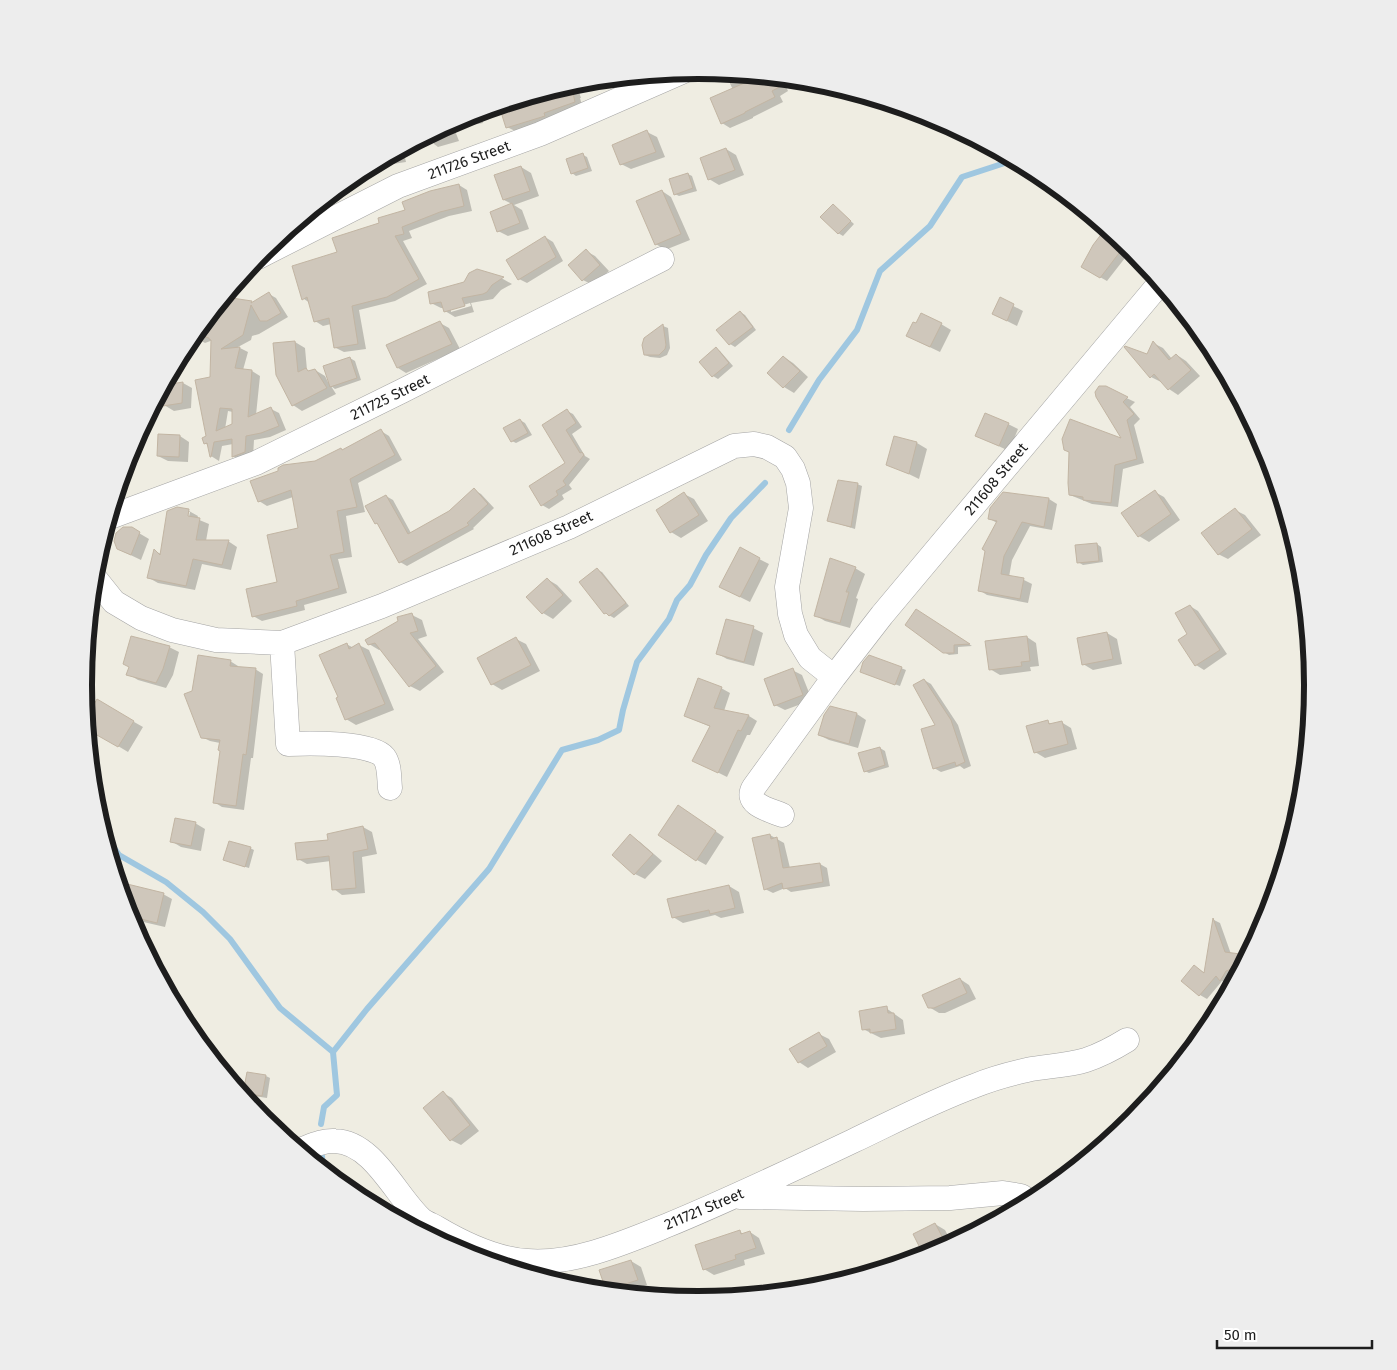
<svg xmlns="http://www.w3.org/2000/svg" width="1397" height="1370" font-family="'Fira Sans',sans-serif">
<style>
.shadow{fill:#0003;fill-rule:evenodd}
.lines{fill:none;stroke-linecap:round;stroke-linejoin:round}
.stream{stroke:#9fc7e0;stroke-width:6}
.building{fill:#cfc7bb;stroke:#c2b5a3;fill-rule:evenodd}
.minor-casing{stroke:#a4a4a4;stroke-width:25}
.minor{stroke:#fff;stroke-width:24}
.labels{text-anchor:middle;stroke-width:4;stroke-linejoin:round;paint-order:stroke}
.street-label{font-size:15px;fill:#1d1d1d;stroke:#fff}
.rim{fill:none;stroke:#1d1d1d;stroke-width:6}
</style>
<rect width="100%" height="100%" fill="#efede2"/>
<path class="shadow" d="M737,74L782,78L788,91L780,96L783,102L753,117V118L730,128L722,123L733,90L728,79Z
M625,77L612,86L601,80Z
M576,83L581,98H580L582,105L551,120L515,131L507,127L525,102L523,99Z
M482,111L483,123L467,126L460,122V119L463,117Z
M452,123L459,141L438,147L434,144L431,134Z
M647,132L657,137L665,157L631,169L621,164Z
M403,149L406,162L367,168Z
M726,149L736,155L744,175L719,185L709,179Z
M583,155L587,157L592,171L576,176L572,173Z
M521,167L531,173L539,196L514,205L522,210L529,229L508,236L498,231L512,204L504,200Z
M688,174L692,176L697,191L679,196L675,194Z
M459,185L467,190L472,211L449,216L409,231L412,238L403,241L427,284L395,301L359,310L366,349L344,352L336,348L331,324L323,326L315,321L310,303L304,299L339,253L381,224Z
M662,191L671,197L690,240L665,250L656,244Z
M833,205L854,224L843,236L838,233Z
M1107,228L1132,249L1107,281L1082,267L1094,246Z
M545,237L553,242L563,261L527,283L519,279Z
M586,251L595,256L609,271L593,285L583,280Z
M477,271L503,279L512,284L501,290L493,299L471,303L474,312L455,317L445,311L444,308H441L431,303L465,283ZM470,303L471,306L451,312V309Z
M269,294L276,298L288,317L259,334L252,336L251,340L238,347L248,352L243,370L252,371L260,376L256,415L271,409L279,413L286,430L270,437L254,440L253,457L241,461L233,456V444L222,446L219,461L211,456L209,446L205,443L207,437L213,340L205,343L198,339L201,327L225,298L253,303ZM228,411L233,412V425L225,429Z
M1000,299L1023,311L1017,326L993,314Z
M740,312L745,315L756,330L735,347L730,344Z
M440,323L449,328L460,349L406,373L398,368Z
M941,324L951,330L940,352L917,341Z
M663,326L668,328L670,348L667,355L660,358L650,357L645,355V338Z
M295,342L305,348L307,370L310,372L315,370L325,376L328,382L350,358L355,361L361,380L335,389L331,386L336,394L302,411L293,405Z
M1153,343L1163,348L1172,359L1177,355L1186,361L1200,376L1178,395L1169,389L1162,381L1161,382L1151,377Z
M716,349L720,351L733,366L718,379L713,376L701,362Z
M784,357L793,363L808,377L794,393L784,387L769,373Z
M183,383L192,388L191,408L174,411L164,405L162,391L164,386Z
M1103,387L1135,402L1130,407L1140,419L1134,425L1144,463L1123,469L1118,507L1092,504L1070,495L1124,440Z
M567,411L573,414L582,427L572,434L585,456L590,459L569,485L572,489L562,495L564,499L549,509L542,505L567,463L544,426Z
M520,420L525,423L532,435L516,443L512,441Z
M1008,424L1018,429L1009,451L977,436Z
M381,431L389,436L402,460L358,483L365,512L346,516L352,557L338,559L347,593L304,605L305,610L262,621L253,616L279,583L300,529L293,497L267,506L259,501L315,463L343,451Z
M180,436L189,442L188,462L168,461L158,456Z
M895,438L917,443L927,449L919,479L888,464Z
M124,472L122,484H120Z
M857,484L862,486L855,529L833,522Z
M474,490L481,494L494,508L473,528L474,529L407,566L400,562L379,524L376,523L386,496L393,500L411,533L450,512Z
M1155,492L1164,497L1180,520L1149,542L1139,536Z
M684,494L694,499L708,521L681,538L671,532Z
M1003,494L1049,499L1057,504L1052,530L1030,526L1012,560L1009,577L1024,580L1032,584L1028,603L987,595L979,590L997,523L990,519Z
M177,508L189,511L198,516L197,519L209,524L206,541H228L237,547L231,570L202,564L195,590L158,583L149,578L155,551L161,554L168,512ZM187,512H190L188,522H185Z
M1235,510L1245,515L1261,535L1228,559L1218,554Z
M132,529L149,539L141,560L122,551Z
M1097,544L1101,547L1103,562L1083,565L1078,562Z
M740,549L769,564L750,602L730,592Z
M855,568L865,574L856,598L858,599L850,628L825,621L815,615Z
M597,570L602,572L629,606L614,618L605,613Z
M547,579L557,585L572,601L553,619L543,613Z
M1190,606L1198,611L1227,654L1204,670L1196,665L1189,634Z
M921,613L972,646L958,647V654L949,655L944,652Z
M412,615L422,620L427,636L418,639L444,672L420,691L410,686L381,649L379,650L369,644Z
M753,628L763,633L754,666L727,659L718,654Z
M1107,633L1117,639L1122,664L1093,670L1083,664Z
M1027,637L1036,643L1039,666L1030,667L1031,671L1000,675L990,669Z
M516,639L526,644L540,671L502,690L492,684L479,658Z
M346,644L354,648L359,645L369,650L394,710L356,725L346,719Z
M169,647L179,652L173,675L166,688L138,680L128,674Z
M230,661L238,666V668L255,669L263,674L253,758H251L244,810L222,807L214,802L221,751L220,743L210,741L202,737L193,692Z
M901,668L906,670L900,686L866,674Z
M792,670L802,675L812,700L785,710L775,705Z
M924,680L931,684L958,725L971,766L964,769L960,766L941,772L934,768L936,726Z
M721,688L730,693L724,711L749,716L757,721L750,735H747L727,777L703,765L711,727L685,716Z
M97,701L143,727L128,752L88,728L87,719Z
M831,707L857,714L866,720L858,748L829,740L819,735Z
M1047,722L1052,724L1061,722L1071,728L1077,749L1045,758L1035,752Z
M880,748L885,751L889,767L869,773L865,771Z
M688,813L724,837L706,865L697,860Z
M195,823L205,829L201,851L181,847L171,841Z
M363,827L372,832L377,854L362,857L365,893L342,895L334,889L331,861L307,864L298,859L329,841Z
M770,835L784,843L790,868L820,864L827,868L830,886L791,892L785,888L773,893L765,889Z
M630,836L640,842L662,861L645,879L635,874L613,855Z
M250,848L254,850L249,868L229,862Z
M118,878L125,883V885L163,894L172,899L165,927L139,921L131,916L133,907L126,905Z
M729,886L739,892L744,913L721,918L715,915L683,923L673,917Z
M1214,920L1220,923L1231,954L1248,956L1239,973L1233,974L1228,984L1222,981L1207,999L1200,995L1194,966L1206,974Z
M960,979L969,985L976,999L945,1013H939L929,1007Z
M886,1008L903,1020L905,1034L881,1038L863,1029Z
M819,1034L829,1039L836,1052L808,1068L799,1062Z
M247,1073L266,1076L270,1078L267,1098L248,1095L244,1092Z
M235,1085L242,1088L241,1092Z
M443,1093L452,1098L479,1131L461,1145L451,1140Z
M935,1224L945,1230L952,1243L925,1256L914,1235Z
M740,1232L744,1234L750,1232L759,1238L765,1254L744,1260L745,1265L714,1275L704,1269Z
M631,1261L641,1267L647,1285L623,1293L611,1291L607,1289Z
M828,1278L836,1283L818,1288L802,1290Z"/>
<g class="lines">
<path class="stream" d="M789,430L819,380L857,330L880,271L930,226L962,177L1014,160
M104,834L119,855L166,882L203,912L230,939L280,1008L333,1052
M321,1124L324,1107L337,1095L333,1052L367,1009L489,869L562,750L598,740L619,730L623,710L637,662L669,619L677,600L690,585L706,555L731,518L765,483
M322,1156L323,1169"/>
</g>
<path class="building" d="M746,75L794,79L772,91L775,97L745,112V113L721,124L710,98L749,81Z
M571,84L575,102L544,113L545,116L506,128L500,109L550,93L549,91Z
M647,130L656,152L620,165L612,145Z
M726,148L735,170L708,180L700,158Z
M583,153L588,168L571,174L566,159Z
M521,166L530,191L503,200L494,175Z
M688,173L693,188L674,195L669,179Z
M459,184L464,206L440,212L402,227L404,234L395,236L419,279L387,297L352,306L358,344L334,348L329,318L314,322L307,297L302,300L292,266L337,252L332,238L379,223L378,218L405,210L402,202L430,191Z
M662,190L681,234L655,245L636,201Z
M512,203L520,223L497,232L490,212Z
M833,204L851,221L838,234L820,217Z
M1106,228L1126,244L1100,278L1081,267L1093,245Z
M545,236L556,257L518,280L506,260Z
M586,249L600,265L582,281L568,265Z
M477,269L504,277L492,285L487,292L483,294L462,298L465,306L444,312L441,302L430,304L428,292L464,282L469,273Z
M269,292L281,313L267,321H260L251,305L243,335L221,349L240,347L235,368L252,370L248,417L271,407L279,426L261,433L246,436L245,452L232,457V439L214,442L211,457H210L207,443L204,444L202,438L206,436L195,380L210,377L211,340L209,339V338L195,334L225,297L252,301L251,303ZM220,408L232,409V424L216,431Z
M1000,297L1014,304L1007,321L992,314Z
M740,311L753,327L729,345L716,330Z
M921,313L942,323L930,347L906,336L913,322L916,323Z
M440,321L452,344L397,368L386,345Z
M663,324L666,345L665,349L659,355H644L642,345L644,338Z
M295,341L298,372L306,368L308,371L315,369L327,388L292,406L276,375L273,343Z
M1153,341L1169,360L1176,354L1191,370L1168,390L1154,374L1150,378L1124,347L1125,346L1147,354Z
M716,347L729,363L712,377L699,362Z
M783,356L800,371L783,388L767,373Z
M350,357L357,378L330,387L323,366Z
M183,382L182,403L163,406L161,393L165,385Z
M1099,386H1106L1128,397L1123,402L1134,414L1127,420L1137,459L1115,465L1111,503L1083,500V497L1069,495L1068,483L1069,452L1064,450L1062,439L1070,419L1121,438L1096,397L1095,392Z
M567,409L576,423L566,430L580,453L582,452L584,455L563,481L566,485L556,491L558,495L541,506L529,486L565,463L542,425Z
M985,413L1009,423L999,446L975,436Z
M520,419L528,433L511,442L503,428Z
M381,429L395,455L350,479L357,507L337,511L344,552L330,555L339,588L296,601L297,606L252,617L246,589L277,582L267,535L298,528L291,490L258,502L250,481L278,471V468L283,465L315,461L341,448L342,450Z
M158,434L180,435L179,457L157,456Z
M894,436L917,442L909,474L886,465Z
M838,480L858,483L851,527L827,521Z
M474,488L488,504L467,523L469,525L399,563L377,523L375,524L365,506L386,495L408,534L449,511Z
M1155,490L1171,514L1138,537L1121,513Z
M684,492L699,515L670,533L656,510Z
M1003,492L1049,498L1044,527L1022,522L1004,556L1001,574L1024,578L1020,599L978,591L985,551L982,549L997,521L988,519L990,508Z
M177,507L189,509L188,516L200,518L196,540H229L222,565L193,559L186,586L147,578L154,549L160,555L167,511Z
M1235,508L1252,529L1218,555L1201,533Z
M123,527H132L140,532L131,555L117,549L114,541L116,533Z
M1097,543L1099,561L1077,563L1075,545Z
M740,547L760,558L740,597L719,587Z
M830,558L856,567L846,592H849L840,623L814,616Z
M597,568L626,603L609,616L606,613L604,614L579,582Z
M547,578L563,595L542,614L526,597Z
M1190,605L1220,650L1195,666L1178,640L1187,634L1175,613Z
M916,609L970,644L954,645V653H943L905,625Z
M412,613L418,631L410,633L436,666L409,687L375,643L368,645L365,640L398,621L397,617Z
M726,619L754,626L744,662L716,654Z
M1107,632L1113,659L1082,665L1077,638Z
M131,636L170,646L163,669L156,683L126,675L129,667L123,664Z
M1027,636L1030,661L1021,662L1022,666L989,670L985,641Z
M516,637L531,665L491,685L477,658Z
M347,643L349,649L359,643L385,704L345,720L336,698L338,697L319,655Z
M198,655L231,660L230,666L256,668L250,724L246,755L243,754L236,806L213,803L220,751L218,750L220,740L201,738L184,694L192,691Z
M869,655L902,667L895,685L860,672L863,662Z
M793,668L803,695L774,706L764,679Z
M698,678L722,687L714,708L749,715L741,731L738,730L718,773L692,761L710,726L684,716Z
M924,679L951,720L965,762L956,766L955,762L933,769L921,729L935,725L913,685Z
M97,699L134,721L118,747L88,730L87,717Z
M830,706L857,713L849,744L818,735L824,715Z
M1048,720L1049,724L1062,721L1068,744L1034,753L1026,726Z
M880,747L885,765L864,772L858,753Z
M678,805L716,831L696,861L658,835Z
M175,818L196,822L191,846L170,842Z
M363,826L368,849L353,852L356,888L332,890L329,856L297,860L295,843L328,840L327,834Z
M630,834L653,854L634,875L612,855Z
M770,834L771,839L777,837L783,868L820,863L823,882L783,889L782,883L764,890L752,838Z
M229,841L251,847L245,867L223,860Z
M119,882L164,893L157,923L129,916Z
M729,885L735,908L710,914L709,910L672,918L667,899Z
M1213,918L1225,952L1248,955L1242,966L1226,971L1220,981L1216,976L1199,996L1181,981L1194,965L1204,973Z
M960,978L967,993L934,1008H928L922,995Z
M887,1006L888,1013H894L896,1029L870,1033V1029L862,1030L859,1011Z
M819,1032L827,1046L798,1063L789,1049Z
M247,1072L266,1075L262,1096L243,1093Z
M443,1091L470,1125L450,1141L423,1108Z
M935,1223L947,1246L924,1256L913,1234Z
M740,1230L741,1234L750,1231L756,1248L735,1255L736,1259L703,1270L695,1245Z
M631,1260L638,1280L606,1290L599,1270Z"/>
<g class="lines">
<defs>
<path id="minor" d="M258,257L398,186L540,134L684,71
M110,517L256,463L402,391L662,259
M94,577L114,602L141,618L172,630L216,640L282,643L382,606L569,527L734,446L754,444L767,447L785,457L793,469L798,483L801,508L787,587L790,614L796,635L810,658L834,677
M282,643L288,744C308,743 372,742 384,757C390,765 389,779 390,788
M782,815C770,810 743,804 754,787L834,677L882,615L1160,283
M300,1150C311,1146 323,1140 335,1141C373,1142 396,1196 421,1219C426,1223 432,1225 437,1228C464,1244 495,1259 527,1261C573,1265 626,1242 668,1225C731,1199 792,1170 853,1141C893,1122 933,1101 974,1086C991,1079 1009,1074 1027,1070C1046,1066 1067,1066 1086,1060C1101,1055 1114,1048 1127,1040
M740,1197L863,1199L950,1198L1003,1193L1021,1196L1030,1202"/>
</defs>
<use href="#minor" class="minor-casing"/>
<use href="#minor" class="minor"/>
</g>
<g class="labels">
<g class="street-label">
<text transform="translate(469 160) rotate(-20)" y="5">211726 Street</text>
<text transform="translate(390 397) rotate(-26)" y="5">211725 Street</text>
<text transform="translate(996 479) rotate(-50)" y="5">211608 Street</text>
<text transform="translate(551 533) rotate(-24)" y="5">211608 Street</text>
<text transform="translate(704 1209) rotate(-23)" y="5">211721 Street</text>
</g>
</g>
<path d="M0 0H1397V1370H0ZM92 685a606 606 0 1 1 1212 0a606 606 0 1 1-1212 0Z" fill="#ededed" fill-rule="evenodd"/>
<path class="rim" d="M92 685a606 606 0 1 1 1212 0a606 606 0 1 1-1212 0Z"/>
<path d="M1217 1340v8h155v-8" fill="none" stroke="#1d1d1d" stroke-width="2.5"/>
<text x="1224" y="1340" font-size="15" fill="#1d1d1d" stroke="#ffffff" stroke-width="4" paint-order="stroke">50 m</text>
</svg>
